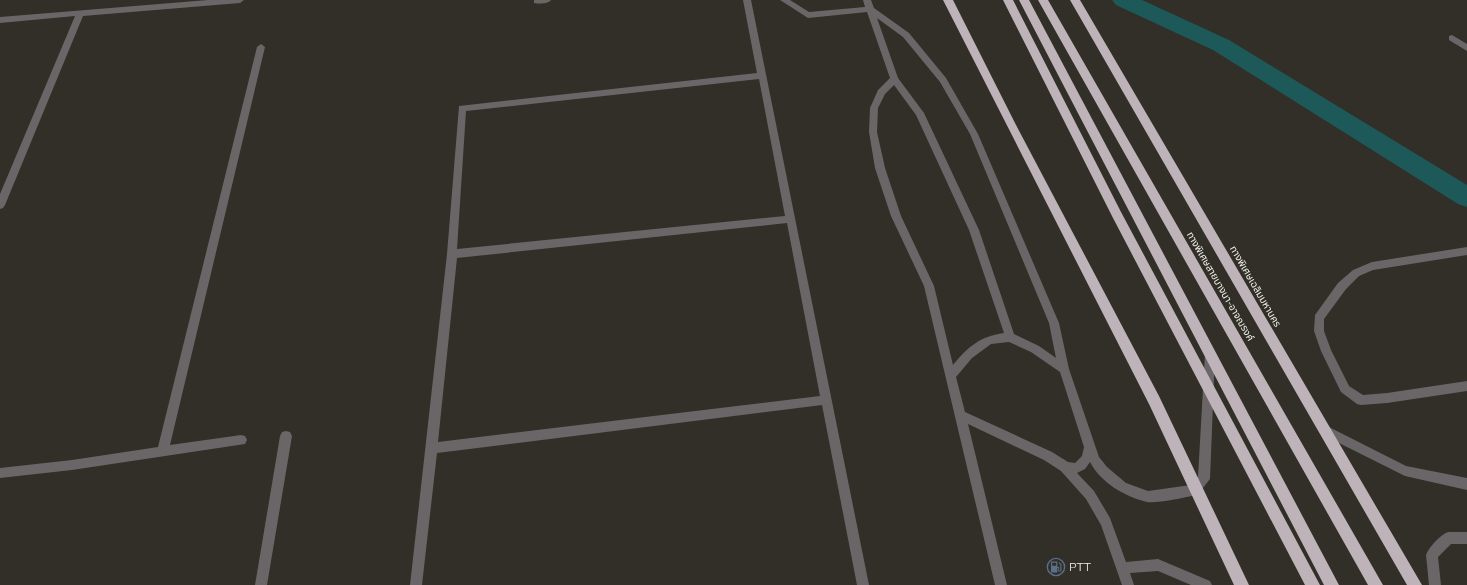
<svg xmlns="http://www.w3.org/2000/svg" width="1467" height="585" font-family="Raleway,'Noto Sans Thai',sans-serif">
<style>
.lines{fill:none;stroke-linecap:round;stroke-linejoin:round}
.canal{fill:#1e595a;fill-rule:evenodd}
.service{fill:#6a6668;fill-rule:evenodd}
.minor{fill:#6a6668;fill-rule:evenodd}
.motorway{fill:#bdb3b8;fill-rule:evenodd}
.labels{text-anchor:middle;stroke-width:4;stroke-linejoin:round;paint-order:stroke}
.street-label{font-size:10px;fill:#f0efea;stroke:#312f27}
.near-poi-label{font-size:12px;fill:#f0efea;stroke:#312f27;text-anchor:start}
</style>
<rect width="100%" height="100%" fill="#312f27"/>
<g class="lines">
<path class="canal" d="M1112,0H1142L1229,40L1467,185V207L1458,204L1213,50L1116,5Z"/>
<path class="service" d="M208,0H244L240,3L83,16L5,205L3,208L0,209V194L75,16L0,23V17Z
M534,0H551C548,4 539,4 534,3Z
M780,0H790L809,12L865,7L863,0H871L874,8L909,33L946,78L978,134L1059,323L1069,369L1099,457L1107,467L1126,483L1148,491L1191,485L1198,477L1205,353L1206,350L1210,348L1214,350L1215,353L1210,479L1198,494C1191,497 1153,504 1147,502C1124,496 1101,483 1090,462L1085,469L1077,473L1094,491L1110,518L1126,562L1158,559L1210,581L1212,585H1191L1158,571L1130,573L1134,585H1122L1101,525L1086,499L1061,471L1044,460L968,424L1007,585H995L924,286L891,216L875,168L869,132L870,108L878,90L890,78L867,12L808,18ZM877,18L903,37L940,82L970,134L1049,323L1056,358L1039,346L1014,334L979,230L924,113L898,78ZM894,85L916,115L969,230L1004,333C979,337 969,346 953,365L934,286L901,216L885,168L877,132L878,108L885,94ZM1009,342L1031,352L1060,372L1084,447L1082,456L1075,463L1068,462L1052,452L965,412L956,377L972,358L991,344Z
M261,44L265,47L170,445L241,435L245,436L247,440L245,444L72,470L0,478V468L72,460L158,447L257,47Z
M1467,247V255L1373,270L1359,276L1346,289L1324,319V331L1331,350L1349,386L1363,395L1387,393L1467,381V391L1387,403L1361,405L1357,404L1341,392L1321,351L1314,331L1315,315L1338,283L1353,270L1372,262Z
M1325,425L1406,466L1467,478V490L1405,476L1321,434L1319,430L1321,426Z
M1448,532H1467V544H1451L1438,557L1441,585H1429L1426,555C1429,547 1440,535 1448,532Z"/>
<path class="minor" d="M743,0H751L869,585H857L822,405L437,453L422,585H410L447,254L459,106L757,73ZM759,79L785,216L457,249L466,111ZM787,223L820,396L438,442L457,258Z
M1452,35L1467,44V51L1449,40V36Z
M286,431L290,432L292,436L267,585H255L280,436L282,432Z"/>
<path class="motorway" d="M943,0H953L1015,123L1159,396L1249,585H1234L1149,404Z
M1003,0H1013L1121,212L1320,585H1305L1113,218Z
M1019,0H1029L1339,585H1324Z
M1038,0H1048L1383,585H1368Z
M1070,0H1080L1422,585H1407Z"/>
</g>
<defs>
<symbol id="fuel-ring" viewBox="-11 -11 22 22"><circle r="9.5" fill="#312f27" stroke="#5c6f8a" stroke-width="1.5"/><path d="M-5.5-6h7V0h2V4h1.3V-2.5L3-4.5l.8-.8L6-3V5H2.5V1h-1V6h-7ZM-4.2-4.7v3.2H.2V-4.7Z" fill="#5c6f8a"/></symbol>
</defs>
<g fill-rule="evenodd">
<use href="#fuel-ring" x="1046" y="557" width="20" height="20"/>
</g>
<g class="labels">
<g class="street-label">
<text transform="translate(1221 286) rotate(60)" y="4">ทางพิเศษสายบางนา-อาจณรงค์</text>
<text transform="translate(1256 286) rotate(60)" y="4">ทางพิเศษเฉลิมมหานคร</text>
</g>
<g class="near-poi-label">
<text x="1069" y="571">PTT</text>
</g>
</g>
</svg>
